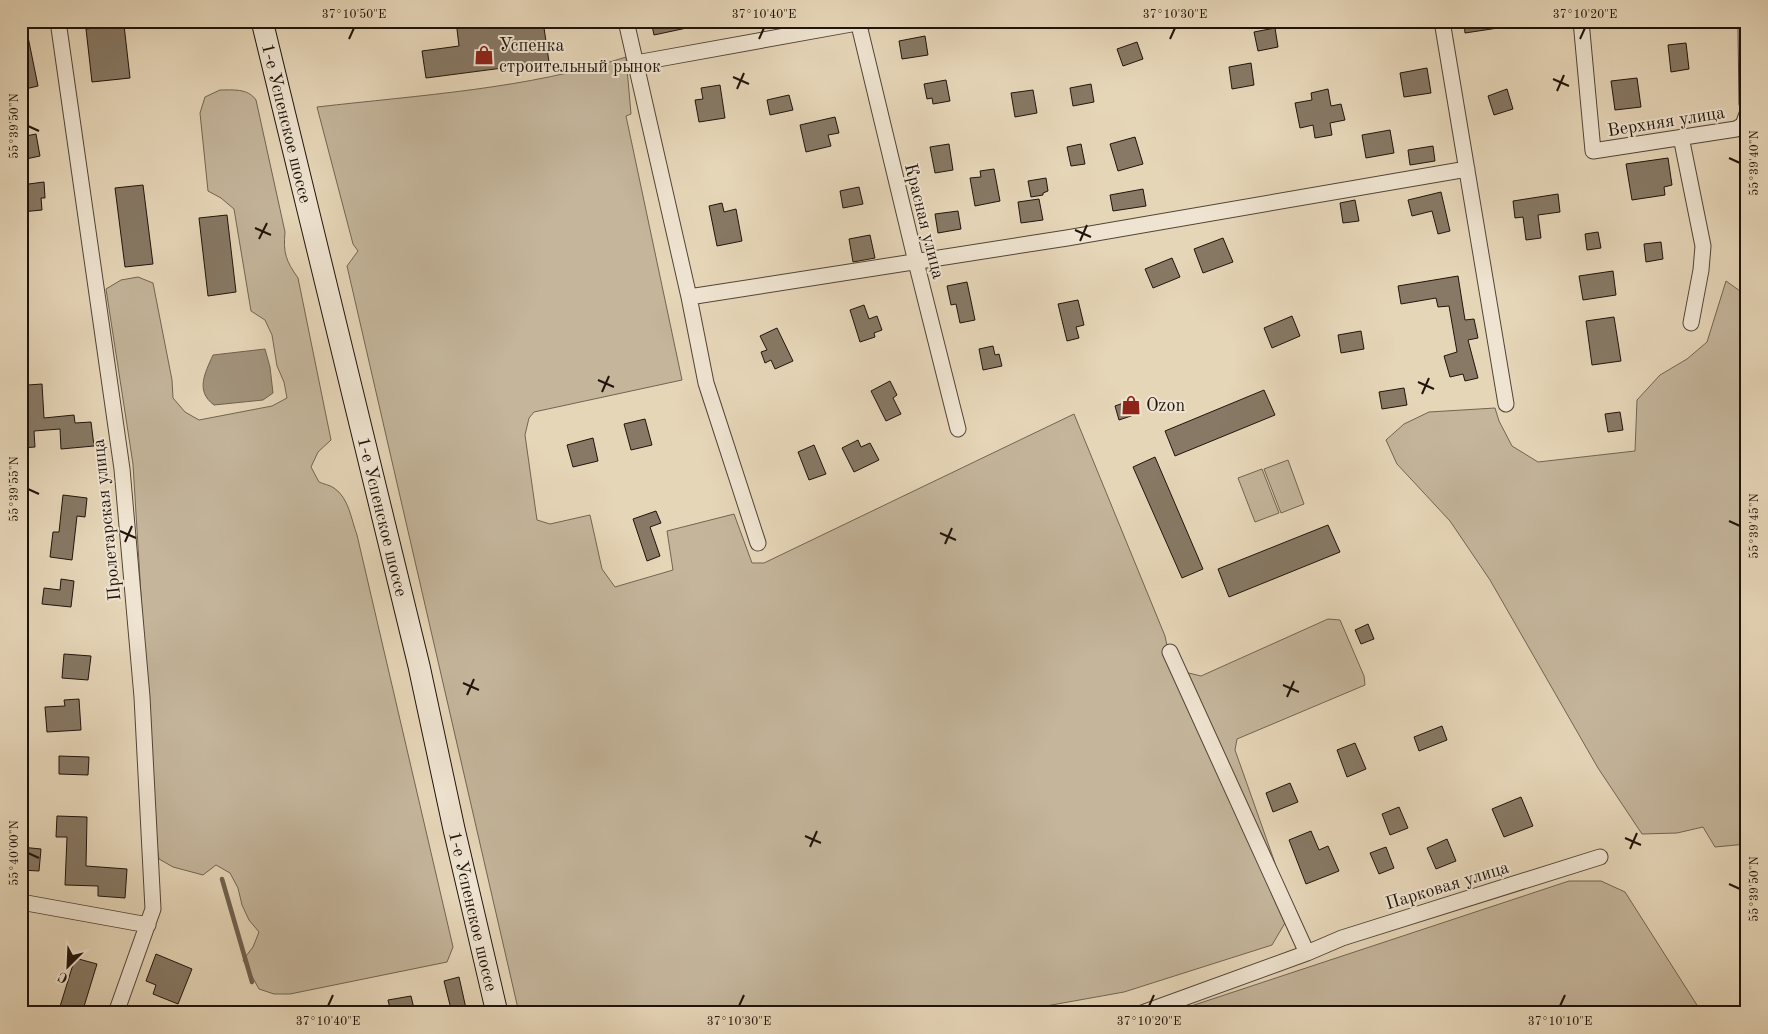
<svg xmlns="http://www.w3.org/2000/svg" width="1768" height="1034" font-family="'Old Standard TT',serif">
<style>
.green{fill:#c4b59b;stroke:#726453}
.water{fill:#a3947d;stroke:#6f614f}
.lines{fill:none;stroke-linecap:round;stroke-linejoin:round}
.stream{stroke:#6f614f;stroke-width:4.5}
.building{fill:#877965;stroke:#20140b}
.street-casing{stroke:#524436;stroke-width:17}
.secondary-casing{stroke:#20140b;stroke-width:23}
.street{stroke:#efe4d1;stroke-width:15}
.secondary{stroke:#efe4d1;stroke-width:21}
.ticks{fill:none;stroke:#20140b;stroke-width:2}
.labels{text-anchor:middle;stroke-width:4;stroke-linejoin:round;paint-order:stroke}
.poi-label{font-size:18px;fill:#20140b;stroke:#efe4d1;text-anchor:start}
.street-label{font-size:18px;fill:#20140b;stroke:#efe4d1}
.neatline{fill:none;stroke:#20140b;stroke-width:2}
.ticks-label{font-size:12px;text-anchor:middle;fill:#20140b}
</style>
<rect width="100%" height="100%" fill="#e6d6b8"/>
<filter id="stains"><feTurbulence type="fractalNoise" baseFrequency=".004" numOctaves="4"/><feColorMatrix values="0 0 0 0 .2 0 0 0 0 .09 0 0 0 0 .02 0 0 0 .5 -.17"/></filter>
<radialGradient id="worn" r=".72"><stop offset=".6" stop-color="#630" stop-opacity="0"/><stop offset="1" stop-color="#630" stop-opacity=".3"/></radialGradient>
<path class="green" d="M626,57L631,114L626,116L682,380L534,412L529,418L525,435L537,520L550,524L590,515L602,569L615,587L673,570L667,531L734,514L752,563H764L1074,414L1165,636L1172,669L1201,676L1328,619L1340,620L1364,676L1365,685L1237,739L1235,750L1292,911L1272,945L1124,992L1007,1013H519L347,266L358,251L353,244L317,107C421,95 527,89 626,57Z
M220,90C232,90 248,88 256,100L285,232C283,253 286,261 298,278L331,440L318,452L311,467L319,482C323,484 330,485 334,488C349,498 351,519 357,535L453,947L447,962L290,994H274L259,989L243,960L253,947L259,932L249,920L242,905L238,888L230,873L216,865L203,875L173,867L159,859L156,842L133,464L106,289L121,280L138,277L153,283L172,380L173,398L185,412L199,420L272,406L287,398L284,382L277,366L272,335L265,320L251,311L234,209L221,198L208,191L200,113L205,97Z
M1726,281L1747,296V844L1715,847L1703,827L1677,833L1642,834L1598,768L1490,580L1450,521L1397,464L1386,440L1404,424L1429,412L1495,408L1499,421L1512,446L1538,462L1635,451L1637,400L1660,375L1687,359L1707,342Z
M1288,460L1304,504L1281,513L1264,469Z
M1262,469L1279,513L1255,522L1238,478Z
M1569,881H1601L1625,892L1702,1013H1170Z"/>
<path class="water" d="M265,349L270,367L273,393L263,400L214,405C195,391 205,373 213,355Z"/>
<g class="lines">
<path class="stream" d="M222,879L252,982"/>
</g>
<path class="building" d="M456,21H543L549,62L426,78L422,51L459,46Z
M651,21H696V26L654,35Z
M1464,21H1498V28L1465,33Z
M124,25L130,78L92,82L86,29Z
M1275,28L1278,47L1258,51L1254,32Z
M27,32L38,86L21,90V33Z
M925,36L928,55L902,59L899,41Z
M1137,42L1143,59L1123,66L1117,49Z
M1686,43L1689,69L1671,72L1668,45Z
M1251,63L1254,85L1232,89L1229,67Z
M1427,68L1431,93L1404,97L1400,73Z
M1637,78L1641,107L1615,110L1611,81Z
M946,80L950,101L933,104L932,98L927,99L924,84Z
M1091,84L1094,102L1073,106L1070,88Z
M720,85L725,118L699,122L695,100L703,99L701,88Z
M1328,89L1331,106L1341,104L1345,120L1330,123L1332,135L1315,138L1313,125L1300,128L1295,103L1312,100L1311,93Z
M1507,89L1513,109L1494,115L1488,96Z
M1033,90L1037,113L1015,117L1011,93Z
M789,95L793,110L770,115L767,100Z
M835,117L839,133L828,135L831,146L806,152L800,125Z
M1390,130L1394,153L1366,158L1362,135Z
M36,134L40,156L21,160V137Z
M1135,137L1143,164L1118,171L1110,144Z
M949,144L953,170L935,173L930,147Z
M1081,144L1085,164L1071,166L1067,147Z
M1433,146L1435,161L1410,165L1408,150Z
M1668,158L1672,185L1664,187L1665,195L1632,200L1626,164Z
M994,169L1000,201L975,206L970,178L981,177L980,171Z
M1046,178L1048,191L1043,193V195L1031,197L1028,181Z
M44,182L45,198H41L42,210L21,212V185Z
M143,185L153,264L125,267L115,188Z
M859,187L863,204L843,208L840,191Z
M1143,189L1146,206L1113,211L1110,195Z
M1441,192L1450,231L1438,234L1432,211L1412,216L1408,200Z
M1558,194L1560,212L1538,215L1541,238L1526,240L1523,217L1515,218L1513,201Z
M1039,199L1043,220L1021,223L1018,202Z
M1355,200L1359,221L1343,223L1340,203Z
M722,203L724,212L736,209L742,241L717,246L709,206Z
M958,211L961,229L938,233L935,214Z
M227,215L236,292L208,296L199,218Z
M1598,232L1601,248L1587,250L1585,234Z
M870,235L875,258L853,262L849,239Z
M1223,238L1233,262L1203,273L1194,249Z
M1661,242L1663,259L1646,262L1644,244Z
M1172,258L1180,277L1153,288L1145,269Z
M1613,271L1616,295L1583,300L1579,276Z
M1458,276L1465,320L1474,319L1478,338L1468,340L1478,378L1465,381L1463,374L1450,377L1444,356L1457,352L1449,306L1438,307L1436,298L1401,304L1398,286Z
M967,282L975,320L960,323L956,304L951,305L947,286Z
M1078,300L1084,325L1076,327L1079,338L1067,341L1058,304Z
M864,305L869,319L877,316L882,330L874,333L875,337L860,342L850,310Z
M1292,316L1300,336L1272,348L1264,328Z
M1614,317L1621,361L1592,365L1586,321Z
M777,328L793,361L775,369L771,360L765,363L761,352L767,350L760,336Z
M1361,331L1364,349L1341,353L1338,335Z
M993,346L995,355L999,354L1002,366L983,370L979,349Z
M890,381L897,395L893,398L901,414L886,421L871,391Z
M42,384L44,418L74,415L75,423L91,422L94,446L61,449L60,429L34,431L35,447L21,448V391L28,390V385Z
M1404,388L1407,405L1382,409L1379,392Z
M1264,390L1275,415L1175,456L1165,431Z
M1132,400L1137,414L1119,420L1115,406Z
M1620,412L1623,430L1608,432L1605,414Z
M645,419L652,445L631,450L624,424Z
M593,438L598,461L573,467L567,445Z
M858,440L861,447L870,443L879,460L854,472L842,448Z
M814,445L826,474L809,480L798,452Z
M1155,457L1203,569L1182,578L1133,467Z
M63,495L87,498L85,517L77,516L72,560L50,557L53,532H59Z
M656,511L661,523L650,527L660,556L647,561L633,519Z
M1328,525L1340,552L1229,597L1218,569Z
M61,579L74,581L71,607L42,604L44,588L60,590Z
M1368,624L1374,639L1361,644L1355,630Z
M64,654L91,656L88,680L62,678Z
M79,699L81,730L47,732L45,707L65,706L64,700Z
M1442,726L1447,740L1419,751L1414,737Z
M1355,743L1366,769L1347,777L1337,750Z
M59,756L89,757L88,775L59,774Z
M1290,783L1298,802L1273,812L1266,793Z
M1521,797L1533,826L1504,837L1492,809Z
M1399,807L1408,828L1390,835L1382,814Z
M57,816L87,817L86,866L127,869L125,898L98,896V886L65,885L67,837H56Z
M1311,831L1319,850L1328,846L1339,871L1306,884L1289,840Z
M1447,839L1456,861L1436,869L1427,848Z
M21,847L41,849L39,871L21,870Z
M1386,847L1394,868L1379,874L1370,853Z
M156,954L192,969L178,1004L153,994L156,985L146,981Z
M75,958L97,964L82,1013H58Z
M459,977L467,1013H452L444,981Z
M411,996L415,1013H391L388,1000Z"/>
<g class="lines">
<defs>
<path id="street" d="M58,21L122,469L142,697L153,909L116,1013
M626,21L689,297L706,383L758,543
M858,21L916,262L958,429
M1442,21L1506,404
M1581,21L1593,151L1736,129L1743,125L1747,114
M1746,29L1747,104
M636,63L868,21
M1681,137L1703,246L1701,270L1691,323
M689,297L1067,238L1467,169
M1170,652L1307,953
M21,902L148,925
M1142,1013L1307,953L1342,938L1600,857"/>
<g id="secondary">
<path id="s1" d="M262,21L419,666L454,829L497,1013"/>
</g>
</defs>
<use href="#street" class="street-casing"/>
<use href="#secondary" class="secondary-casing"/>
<use href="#street" class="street"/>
<use href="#secondary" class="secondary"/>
</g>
<path class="ticks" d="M349,39L354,28M759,39L764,28M1170,39L1175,28M1580,39L1585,28M733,77L749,84M1553,79L1569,86M737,89L744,73M1557,91L1564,75M28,126L39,131M1729,158L1740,163M255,228L271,235M1075,230L1091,237M259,239L267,223M1080,241L1087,225M598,380L614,387M1418,382L1434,389M602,392L609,376M1422,394L1429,378M28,489L39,494M1729,521L1740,526M120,531L136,538M940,533L956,540M125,542L132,526M945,544L952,528M463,683L479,690M1283,685L1299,692M467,695L474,679M1287,697L1294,681M805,836L821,843M1625,838L1641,845M810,847L817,831M1630,849L1637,833M28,853L39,858M1729,884L1740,889M328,1006L333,995M739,1006L744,995M1149,1006L1154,995M1560,1006L1565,995"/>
<defs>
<symbol id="shop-bare" viewBox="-9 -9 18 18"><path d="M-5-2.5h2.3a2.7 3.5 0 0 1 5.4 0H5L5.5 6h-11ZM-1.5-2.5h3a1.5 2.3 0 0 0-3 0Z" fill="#8f2418" stroke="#efe4d1" stroke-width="2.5" paint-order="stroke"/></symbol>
</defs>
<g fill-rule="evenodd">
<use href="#shop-bare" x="470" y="41" width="28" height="28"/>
<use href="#shop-bare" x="1117" y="391" width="28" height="28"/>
</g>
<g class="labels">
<g class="poi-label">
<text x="499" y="51">Успенка<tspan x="499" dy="21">строительный рынок</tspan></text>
<text x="1146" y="411">Ozon</text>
</g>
<g class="street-label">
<text transform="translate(1666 121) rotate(-9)" y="6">Верхняя улица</text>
<text dy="6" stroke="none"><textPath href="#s1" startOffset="105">1-е Успенское шоссе</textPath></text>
<text transform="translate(925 221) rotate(76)" y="6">Красная улица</text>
<text dy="6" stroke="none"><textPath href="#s1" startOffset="510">1-е Успенское шоссе</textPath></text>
<text transform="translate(106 520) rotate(-96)" y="6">Пролетарская улица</text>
<text transform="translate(1447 885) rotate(-17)" y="6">Парковая улица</text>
<text dy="6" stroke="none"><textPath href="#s1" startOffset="915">1-е Успенское шоссе</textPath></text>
</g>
</g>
<rect width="1768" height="1034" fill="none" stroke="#e6d6b8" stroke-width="55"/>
<g transform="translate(68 966) rotate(204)" stroke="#efe4d1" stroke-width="4" paint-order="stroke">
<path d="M0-4L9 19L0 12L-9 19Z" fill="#20140b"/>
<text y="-8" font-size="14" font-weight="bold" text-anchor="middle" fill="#20140b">С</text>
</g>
<rect x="28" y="28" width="1712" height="978" class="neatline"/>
<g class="ticks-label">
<text x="354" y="18">37°10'50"E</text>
<text x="764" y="18">37°10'40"E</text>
<text x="1175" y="18">37°10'30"E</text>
<text x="1585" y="18">37°10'20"E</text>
<text transform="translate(14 126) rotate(-90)" y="4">55°39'50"N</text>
<text transform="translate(1754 163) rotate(-90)" y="4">55°39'40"N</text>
<text transform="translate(14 489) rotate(-90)" y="4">55°39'55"N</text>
<text transform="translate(1754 526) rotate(-90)" y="4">55°39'45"N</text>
<text transform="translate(14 853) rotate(-90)" y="4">55°40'00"N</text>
<text transform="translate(1754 889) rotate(-90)" y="4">55°39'50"N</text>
<text x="328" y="1025">37°10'40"E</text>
<text x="739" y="1025">37°10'30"E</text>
<text x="1149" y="1025">37°10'20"E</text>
<text x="1560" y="1025">37°10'10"E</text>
</g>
<rect width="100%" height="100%" filter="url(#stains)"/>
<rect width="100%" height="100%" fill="url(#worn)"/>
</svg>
